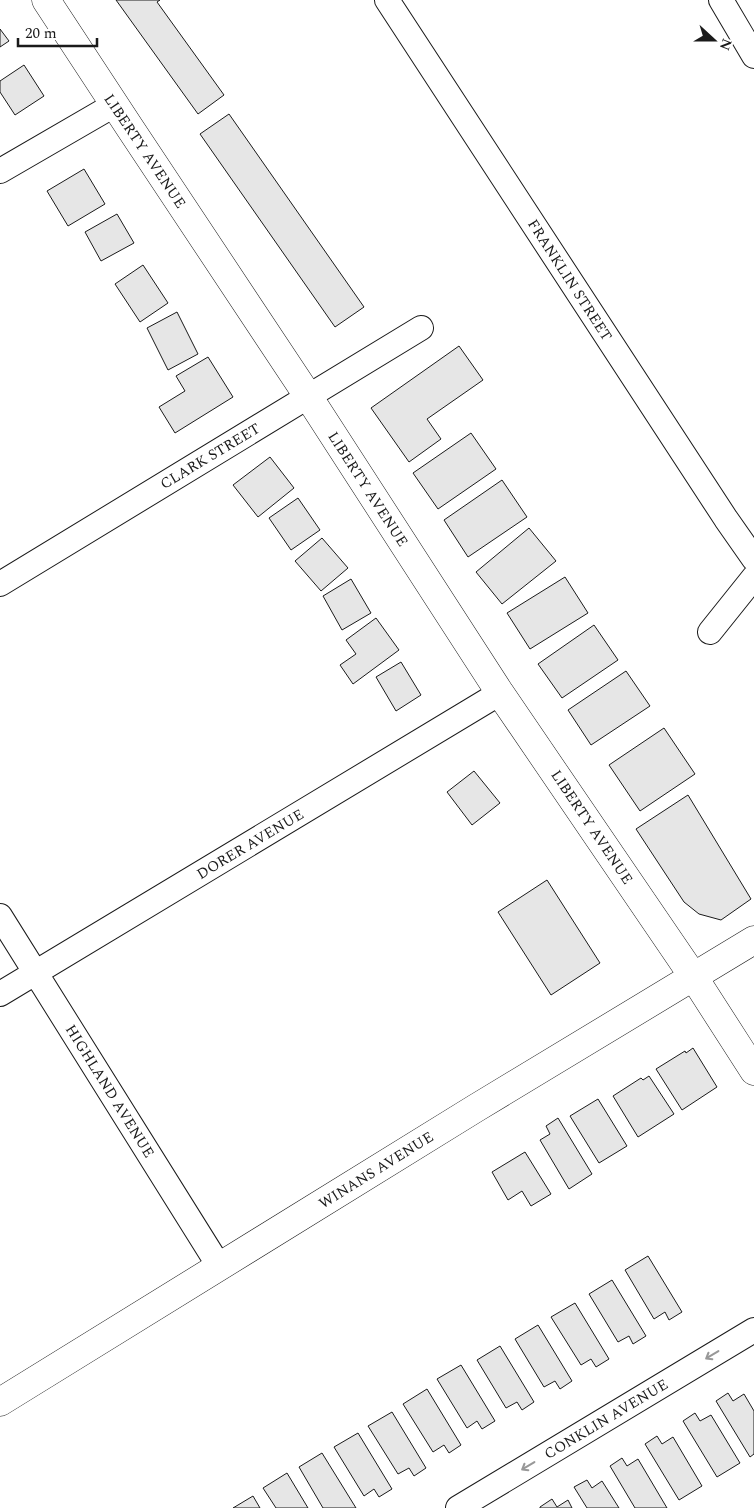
<svg xmlns="http://www.w3.org/2000/svg" width="754" height="1508" font-family="Spectral,serif">
<style>
.building{fill:#e6e6e6;stroke:#1a1a1a}
.lines{fill:none;stroke-linecap:round;stroke-linejoin:round}
.minor-casing{stroke:#1a1a1a;stroke-width:26}
.tertiary-casing{stroke:#1a1a1a;stroke-width:29}
.minor{stroke:#fff;stroke-width:24}
.tertiary{stroke:#fff;stroke-width:28}
.oneway{stroke:#989898}
.labels{text-anchor:middle;stroke-width:4;stroke-linejoin:round;paint-order:stroke}
.street-label{font-size:15px;fill:#1a1a1a;stroke:#fff}
</style>
<rect width="100%" height="100%" fill="#fff"/>
<path class="building" d="M116,0H160L157,2L224,95L198,114Z
M0,29L9,41L0,47Z
M24,65L44,96L15,115L0,92V81Z
M229,114L364,307L335,327L200,134Z
M84,169L105,204L68,226L47,191Z
M117,214L134,243L101,261L85,232Z
M143,265L168,303L140,322L115,284Z
M177,312L198,354L168,370L147,328Z
M459,346L483,380L427,419L441,439L409,462L371,408Z
M208,357L233,397L175,433L159,407L185,391L176,376Z
M471,433L496,469L438,509L413,473Z
M270,457L294,488L258,517L233,485Z
M502,480L527,517L468,557L444,520Z
M298,498L320,530L291,550L269,518Z
M529,528L556,561L502,604L476,572Z
M322,538L348,568L321,591L295,561Z
M565,577L588,613L530,649L507,613Z
M351,579L371,613L342,630L323,596Z
M376,618L399,650L353,684L340,665L356,654L346,640Z
M594,625L618,660L562,698L538,664Z
M401,662L421,695L396,711L376,677Z
M626,671L650,706L591,745L568,710Z
M664,728L695,774L640,811L609,765Z
M474,771L500,803L472,825L447,792Z
M688,795L751,899L721,920L699,914L684,902L636,829Z
M547,880L600,963L551,995L498,912Z
M693,1048L717,1087L682,1110L656,1069L685,1051L686,1053Z
M649,1076L674,1114L638,1137L613,1096L641,1078L643,1080Z
M598,1099L627,1146L599,1163L570,1116Z
M558,1118L592,1174L569,1189L540,1140L550,1134L546,1126Z
M525,1152L551,1194L531,1206L522,1191L508,1200L492,1172Z
M648,1256L682,1312L669,1320L665,1312L654,1319L625,1270Z
M612,1280L646,1336L633,1344L629,1336L618,1342L589,1294Z
M575,1303L609,1359L596,1367L591,1359L581,1365L551,1317Z
M538,1325L572,1381L560,1389L555,1381L544,1387L515,1339Z
M500,1346L534,1402L522,1410L517,1402L506,1408L477,1360Z
M461,1365L495,1421L482,1429L477,1421L467,1428L437,1379Z
M427,1389L461,1445L449,1453L444,1445L433,1452L403,1404Z
M728,1393L733,1401L744,1394L754,1411V1454L750,1457L716,1401Z
M392,1412L426,1468L414,1476L409,1468L398,1474L368,1426Z
M695,1413L700,1421L711,1415L740,1463L717,1477L683,1421Z
M358,1433L392,1489L379,1497L374,1489L364,1496L334,1447Z
M657,1436L662,1444L673,1437L702,1486L679,1500L645,1444Z
M322,1453L356,1508H323L299,1467Z
M622,1458L627,1466L638,1459L667,1508H635L610,1466Z
M287,1473L308,1508H276L263,1488Z
M587,1480L592,1488L602,1481L619,1508H587L574,1487Z
M253,1496L260,1508H233Z
M552,1499L557,1507L568,1500L572,1508H540V1507Z"/>
<g class="lines">
<defs>
<path id="minor" d="M387,0L726,519L754,559
M721,0L754,56
M0,171L114,105
M0,584L421,328
M710,632L754,577
M0,916L219,1266
M0,994L500,693
M458,1508L754,1330"/>
<path id="tertiary" d="M46,0L130,128L308,396L500,693L693,976L754,1071
M0,1402L476,1108L754,940"/>
</defs>
<use href="#minor" class="minor-casing"/>
<use href="#tertiary" class="tertiary-casing"/>
<use href="#minor" class="minor"/>
<use href="#tertiary" class="tertiary"/>
</g>
<defs><path id="oneway-shaft" d="M-6 0H5M1.5-3L5.5 0L1.5 3" fill="none" stroke-width="1.6" stroke-linecap="round" stroke-linejoin="round" transform="scale(1.25)"/></defs>
<g class="oneway">
<use href="#oneway-shaft" transform="translate(712 1355) rotate(149)"/>
<use href="#oneway-shaft" transform="translate(528 1466) rotate(149)"/>
</g>
<g class="labels">
<g class="street-label">
<text transform="translate(145 151) rotate(56)" y="5">LIBERTY AVENUE</text>
<text transform="translate(570 280) rotate(57)" y="5">FRANKLIN STREET</text>
<text transform="translate(210 456) rotate(-31)" y="5">CLARK STREET</text>
<text transform="translate(368 489) rotate(57)" y="5">LIBERTY AVENUE</text>
<text transform="translate(592 827) rotate(56)" y="5">LIBERTY AVENUE</text>
<text transform="translate(250 844) rotate(-31)" y="5">DORER AVENUE</text>
<text transform="translate(110 1091) rotate(58)" y="5">HIGHLAND AVENUE</text>
<text transform="translate(376 1170) rotate(-32)" y="5">WINANS AVENUE</text>
<text transform="translate(606 1419) rotate(-31)" y="5">CONKLIN AVENUE</text>
</g>
</g>
<g transform="translate(714 40) rotate(111)" stroke="#ffffff" stroke-width="4" paint-order="stroke">
<path d="M0-4L9 19L0 12L-9 19Z" fill="#1a1a1a"/>
<text y="-8" font-size="14" font-weight="bold" text-anchor="middle" fill="#1a1a1a">N</text>
</g>
<path d="M18 38v8h79v-8" fill="none" stroke="#1a1a1a" stroke-width="2.5"/>
<text x="25" y="38" font-size="15" fill="#1a1a1a" stroke="#ffffff" stroke-width="4" paint-order="stroke">20 m</text>
</svg>
